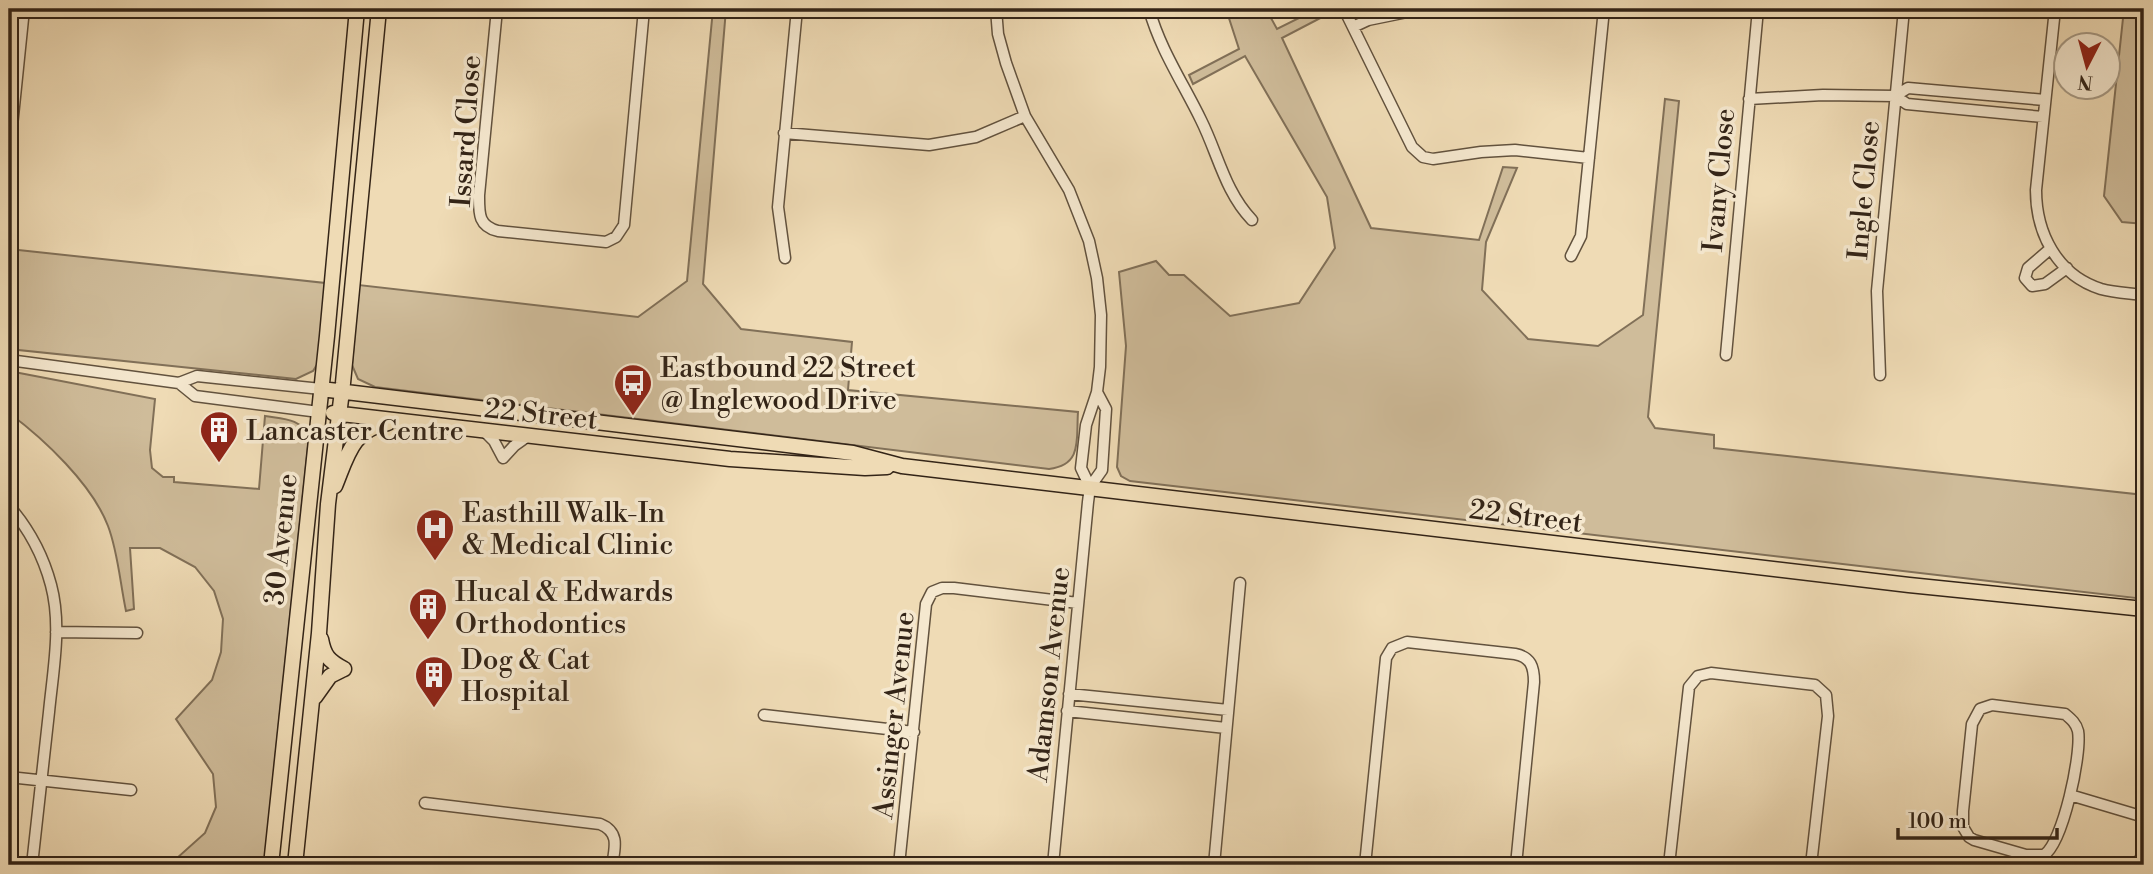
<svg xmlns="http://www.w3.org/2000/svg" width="2153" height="874" font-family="'Libre Bodoni',serif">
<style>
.green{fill:#cfbc9a;stroke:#817058;stroke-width:2}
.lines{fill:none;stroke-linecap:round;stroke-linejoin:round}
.minor-casing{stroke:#62523e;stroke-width:13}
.major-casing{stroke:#332417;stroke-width:17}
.minor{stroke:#f5e8cf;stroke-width:10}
.major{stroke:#efdbb5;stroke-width:14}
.labels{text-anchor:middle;stroke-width:7;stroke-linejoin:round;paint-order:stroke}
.street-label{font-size:28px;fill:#332417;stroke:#f5e8cf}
.poi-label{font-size:28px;fill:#332417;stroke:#f5e8cf;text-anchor:start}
</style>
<rect width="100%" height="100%" fill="#efdbb5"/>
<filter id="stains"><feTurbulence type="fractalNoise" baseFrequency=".00286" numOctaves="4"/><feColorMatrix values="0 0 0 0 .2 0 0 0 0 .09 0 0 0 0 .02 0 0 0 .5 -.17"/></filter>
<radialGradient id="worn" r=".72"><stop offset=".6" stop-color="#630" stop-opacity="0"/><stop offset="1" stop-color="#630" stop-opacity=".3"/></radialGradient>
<path class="green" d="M713,9H726L703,284L741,329L852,342L848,390L1078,412C1076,439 1083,465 1049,469L375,387L358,379L352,365L359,285L638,317L687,281Z
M1226,9H1266L1277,29L1317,9H1328L1330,13L1282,38L1371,228L1479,240L1503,167L1517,168L1486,242L1482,290L1528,339L1598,346L1643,315L1665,99L1679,101L1648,417L1655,428L1714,435V448L2144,495V599L1130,481L1121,476L1117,467L1126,346L1119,272L1156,261L1169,275H1184L1230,316L1299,303L1335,248L1327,197L1245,56L1193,84L1189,75L1239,49Z
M2124,9H2144V224L2122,222L2104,196Z
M9,249L325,283L318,363L313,371L296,379L9,349Z
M9,371L155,399L150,450L152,468L163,477H174V482L259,489L265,416C283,419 301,418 309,437L264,865H166L176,859L205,833L216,807L213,774L176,719L212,680L221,652L223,619L214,591L195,567L160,548H130L134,609L126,611C120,583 118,552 108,526C92,484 44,439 9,413Z"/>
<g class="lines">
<defs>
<path id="minor" d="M497,9L479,195C479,213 478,226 498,231L606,242L616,237L624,225L644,9
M996,9L998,34L1006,63L1025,116L1069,190L1089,241L1097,278L1101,315L1100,367L1097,392L1086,425L1081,468L1090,487
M1149,9C1160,49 1183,83 1201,120C1218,154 1225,192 1252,220
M1344,9L1412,147L1423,157L1433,159L1481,152L1515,150L1589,158
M2055,9L2036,190C2036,233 2057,275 2101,289C2115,293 2130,293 2144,295
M1353,27L1368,20L1422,9
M1895,96L1907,104L2043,117
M1749,99L1823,95L1895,96L1908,88L2045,100
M784,133L929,145L976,137L1025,116
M9,155L24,9
M2050,249L2028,268L2025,278L2032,286L2045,284L2067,268
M1571,256L1581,236L1604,9
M785,258L778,207L797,9
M1726,355L1758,9
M9,360L179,383L197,376L321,389
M1880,375L1877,291L1904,9
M179,383L195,396L319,412
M484,431L494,441L503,458L514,446L528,436
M9,506C29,529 43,555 51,585C62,626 53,670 49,712C43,763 38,814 32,865
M56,632L137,633
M1069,694L1228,710
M1992,705L2065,714C2071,719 2076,723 2078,731C2082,753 2063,843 2044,855H2026L1974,840L1969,837L1963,827V811L1972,724L1980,709Z
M1067,711L1226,728
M764,715L914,732
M9,777L131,790
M2070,795L2144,817
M425,803L600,824C620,832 615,848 612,865
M766,865L773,863L799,865
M899,865L926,604L932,592L942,588H954L1078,603
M1053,865L1088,502L1090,487L1102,470L1106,409L1097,392
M1214,865L1240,583
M1365,865L1386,658L1392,648L1407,642L1515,654C1531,657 1534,667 1534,682L1516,865
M1669,865L1689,687L1698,676L1711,673L1815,685L1826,695L1828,716L1811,865
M2138,865L2144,849"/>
<path id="major" d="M321,389L853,453L902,466L1909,585L2144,609
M333,413L730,459L865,468L887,467
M335,486C347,457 352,429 388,423
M321,639C324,656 329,661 344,669
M315,697L330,676L344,669
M271,865L327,336L357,9
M295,865L319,633L328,504L343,383L379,9"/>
</defs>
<use href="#minor" class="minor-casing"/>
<use href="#major" class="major-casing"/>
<use href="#minor" class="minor"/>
<use href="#major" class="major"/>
</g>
<defs>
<symbol id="bus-pin" viewBox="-11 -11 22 30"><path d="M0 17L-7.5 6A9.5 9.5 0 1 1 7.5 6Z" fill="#8f2418" stroke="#f5e8cf"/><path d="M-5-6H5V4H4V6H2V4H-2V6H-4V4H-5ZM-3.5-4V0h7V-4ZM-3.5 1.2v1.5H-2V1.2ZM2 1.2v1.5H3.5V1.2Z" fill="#fff"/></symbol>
<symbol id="building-pin" viewBox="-11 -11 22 30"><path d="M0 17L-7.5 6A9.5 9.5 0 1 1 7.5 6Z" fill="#8f2418" stroke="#f5e8cf"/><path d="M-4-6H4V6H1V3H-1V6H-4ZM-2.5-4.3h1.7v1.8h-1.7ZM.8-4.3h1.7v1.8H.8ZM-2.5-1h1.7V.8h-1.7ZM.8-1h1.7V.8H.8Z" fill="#fff"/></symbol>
<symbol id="hospital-pin" viewBox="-11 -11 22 30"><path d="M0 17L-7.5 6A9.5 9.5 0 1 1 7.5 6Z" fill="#8f2418" stroke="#f5e8cf"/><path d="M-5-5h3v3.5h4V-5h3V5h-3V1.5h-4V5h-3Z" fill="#fff"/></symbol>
</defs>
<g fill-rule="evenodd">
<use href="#bus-pin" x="611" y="361" width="44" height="60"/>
<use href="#building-pin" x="197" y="408" width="44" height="60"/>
<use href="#hospital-pin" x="413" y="506" width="44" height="60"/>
<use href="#building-pin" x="406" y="585" width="44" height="60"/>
<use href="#building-pin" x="412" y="653" width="44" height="60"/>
</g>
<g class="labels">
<g class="street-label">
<text transform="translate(465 131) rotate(-86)" y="10">Issard Close</text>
<text transform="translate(1718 180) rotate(-85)" y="10">Ivany Close</text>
<text transform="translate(1863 190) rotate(-85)" y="10">Ingle Close</text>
<text transform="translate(541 413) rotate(6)" y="10">22 Street</text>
<text transform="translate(1526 515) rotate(7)" y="10">22 Street</text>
<text transform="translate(280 539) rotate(-84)" y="10">30 Avenue</text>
<text transform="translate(1048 674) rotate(-84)" y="10">Adamson Avenue</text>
<text transform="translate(893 715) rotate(-84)" y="10">Assinger Avenue</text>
</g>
<g class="poi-label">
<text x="660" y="377">Eastbound 22 Street<tspan x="660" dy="32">@ Inglewood Drive</tspan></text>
<text x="246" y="440">Lancaster Centre</text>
<text x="462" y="522">Easthill Walk-In<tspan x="462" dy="32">&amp; Medical Clinic</tspan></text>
<text x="455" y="601">Hucal &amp; Edwards<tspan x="455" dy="32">Orthodontics</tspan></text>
<text x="461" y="669">Dog &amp; Cat<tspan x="461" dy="32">Hospital</tspan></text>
</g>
</g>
<rect width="2153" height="874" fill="none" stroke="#efdbb5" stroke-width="35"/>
<rect x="10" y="10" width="2132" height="853" fill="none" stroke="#332417" stroke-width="3.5"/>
<rect x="18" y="18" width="2118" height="839" fill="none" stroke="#332417" stroke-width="2"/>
<g transform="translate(2087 66) rotate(186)"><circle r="33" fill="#f5e8cf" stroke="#a79a85" stroke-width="2"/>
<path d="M0-5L12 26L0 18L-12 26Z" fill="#8f2418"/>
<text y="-10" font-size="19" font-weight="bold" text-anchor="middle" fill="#332417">N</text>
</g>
<path d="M1898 828v10h159v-10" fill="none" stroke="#332417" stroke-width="3.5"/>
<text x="1908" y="828" font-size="21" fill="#332417" stroke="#f5e8cf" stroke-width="5" paint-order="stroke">100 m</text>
<rect width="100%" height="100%" filter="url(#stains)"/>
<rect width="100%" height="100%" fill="url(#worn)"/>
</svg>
